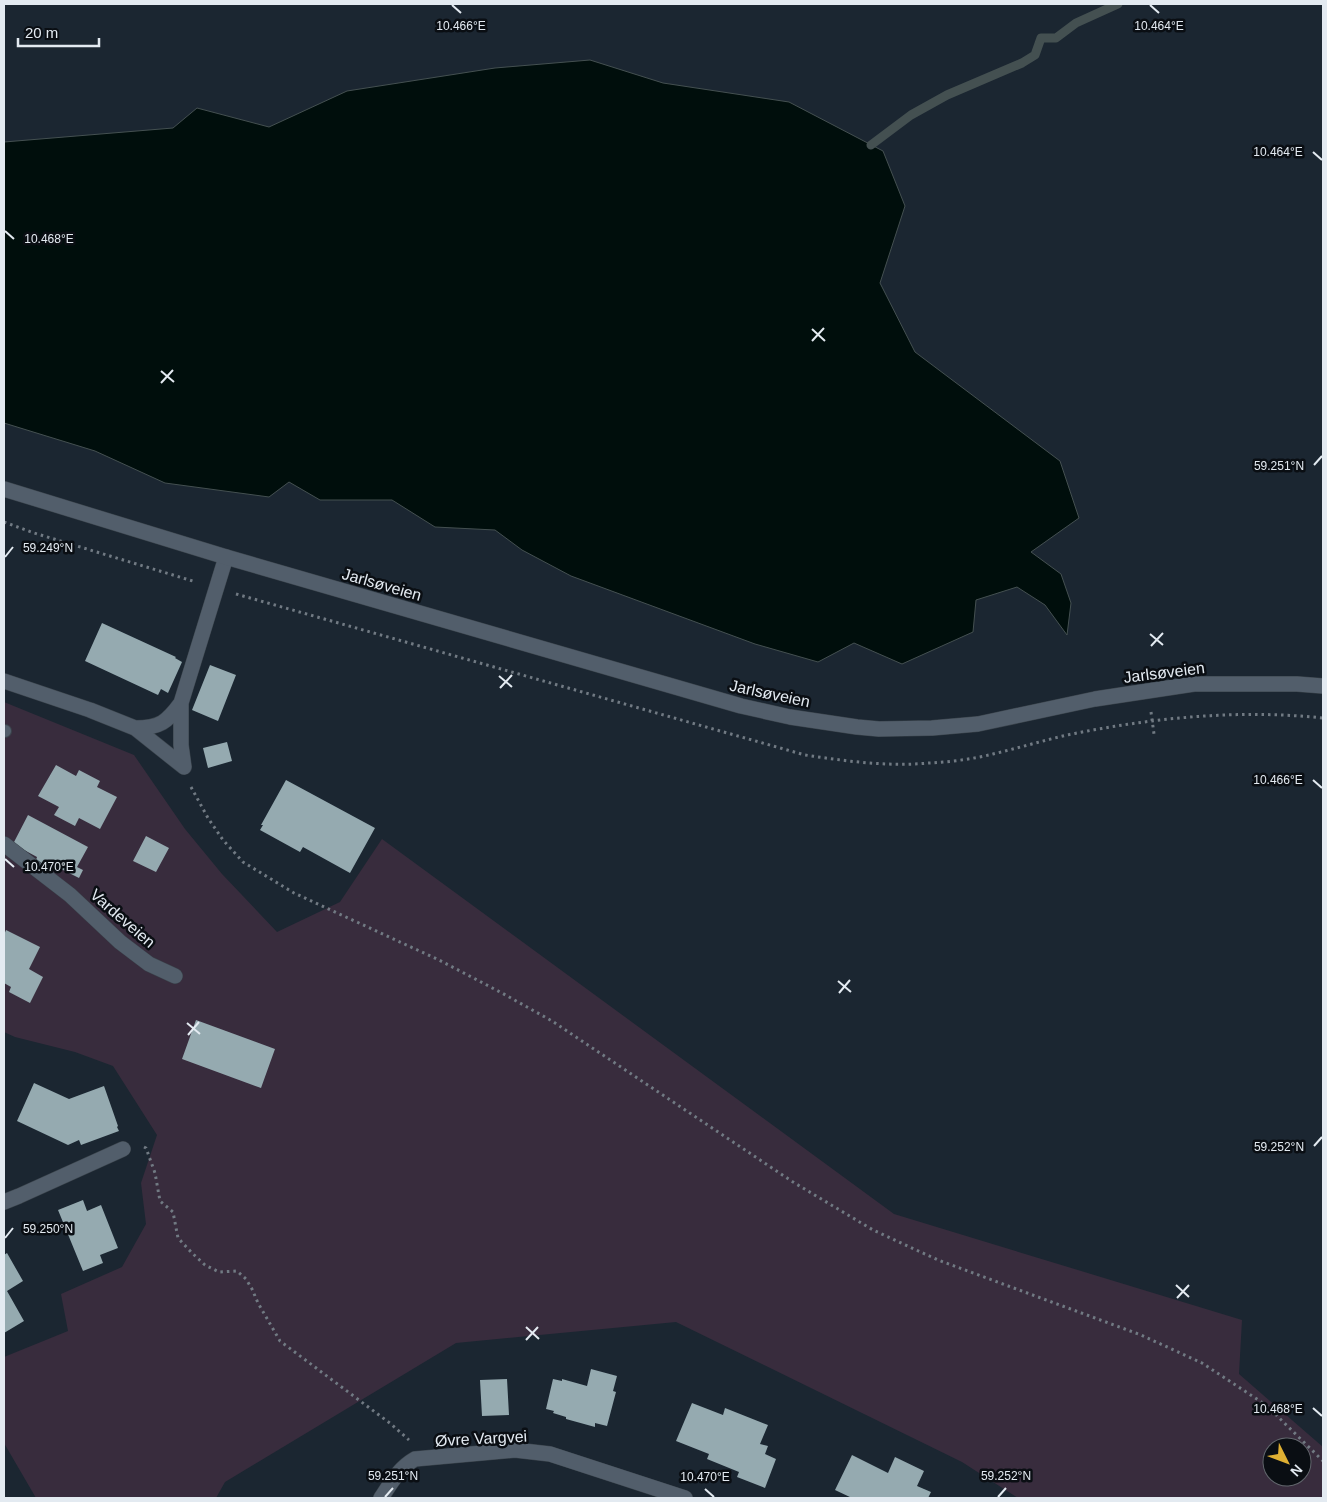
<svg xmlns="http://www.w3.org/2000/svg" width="1327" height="1502" font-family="Helvetica,sans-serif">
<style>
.green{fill:#382c3d;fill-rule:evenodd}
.water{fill:#000e0c;stroke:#445051}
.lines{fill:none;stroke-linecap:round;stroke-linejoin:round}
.stream{stroke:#445051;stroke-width:9}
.building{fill:#95aab0}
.service-casing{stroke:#3b444c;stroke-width:14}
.minor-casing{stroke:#3b444c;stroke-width:16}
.tertiary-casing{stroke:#3b444c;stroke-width:16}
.path{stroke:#717a83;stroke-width:3;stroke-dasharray:2.5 4;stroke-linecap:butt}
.service{stroke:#525e6b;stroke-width:12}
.minor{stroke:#525e6b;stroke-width:15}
.tertiary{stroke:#525e6b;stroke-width:15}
.ticks{fill:none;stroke:#e3eaf1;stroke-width:2}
.labels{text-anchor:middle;stroke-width:5;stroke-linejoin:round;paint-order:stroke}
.street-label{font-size:16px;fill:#e3eaf1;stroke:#0a0e13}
.ticks-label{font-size:12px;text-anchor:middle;fill:#e3eaf1;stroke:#0a0e13;stroke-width:5;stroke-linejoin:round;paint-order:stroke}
</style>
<rect width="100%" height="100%" fill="#1b2631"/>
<path class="green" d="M4,702L134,755L185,829L222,874L277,932L340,902L382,839L894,1214L1242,1320L1239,1374L1323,1447V1498H1018L962,1462L676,1322L456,1343L225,1482L216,1498H36L4,1443V1357L68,1331L61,1294L122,1267L146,1224L141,1183L157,1135L113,1066L75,1052L15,1037L4,1032ZM1272,1447H1302V1477H1272Z"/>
<path class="water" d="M590,60L663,83L789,102L883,151L905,206L880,283L915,352L1060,461L1079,518L1031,552L1061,574L1071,603L1067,635L1045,605L1017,587L976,600L973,632L902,664L854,643L818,662L755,644L571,576L522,550L495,530L435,527L392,500H320L289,482L269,497L165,483L95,451L4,423V142L173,128L197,108L269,127L347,91L495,68Z"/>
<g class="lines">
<path class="stream" d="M871,145L911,115L947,95L1022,63L1035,55L1041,38H1056L1076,23L1118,4"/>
</g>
<path class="building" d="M102,623L176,657L175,658L182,662L168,693L161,689L158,695L85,661Z
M210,665L236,675L218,721L192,710Z
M227,742L232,761L208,768L203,748Z
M56,765L76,776L79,770L100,781L97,787L117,797L100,829L79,818L75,826L54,815L59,807L38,796Z
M286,780L375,828L350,873L303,847L300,852L260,830L263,825H261Z
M28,815L88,847L77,867L83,870L79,878L45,861L43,864L36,860L37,857L13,844Z
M146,836L169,848L156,872L133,861Z
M6,930L40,947L29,969L43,977L30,1003L9,992L11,987L4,983V935Z
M196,1020L275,1049L261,1088L182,1059Z
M34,1083L69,1099L104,1086L118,1126L117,1127L119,1131L81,1145L79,1140L68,1145L17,1121Z
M83,1200L87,1211L101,1205L118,1248L100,1255L103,1263L83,1271L58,1210Z
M7,1253L23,1281L7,1291L24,1321L4,1333V1255Z
M591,1369L617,1376L613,1391L616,1392L607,1426L595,1423V1427L566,1419V1417L553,1413L554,1411L546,1409L553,1379L562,1381V1379L587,1386Z
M507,1379L509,1415L482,1416L480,1380Z
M692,1403L723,1415L725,1408L768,1425L760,1444L768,1446L765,1454L776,1459L765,1488L737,1477L739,1472L707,1459L709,1454L676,1441Z
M852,1455L888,1473L895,1457L924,1471L917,1486L931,1492L928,1498H852L835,1490Z"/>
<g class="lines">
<defs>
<path id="service" d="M4,731H5"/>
<path id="minor" d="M4,681L90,710L135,728L184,767
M181,703L226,557
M135,728C160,728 167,722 181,703V745L184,767
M4,844L70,895L120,942L149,964L175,976
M4,1202L19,1196L123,1149
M381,1498C391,1483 399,1468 415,1459L515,1450L550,1454L685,1498"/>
<path id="tertiary" d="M4,489L226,557L741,706L790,717L857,727L879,729L932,728L978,724L1095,699L1194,684H1297L1323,686"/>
</defs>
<use href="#service" class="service-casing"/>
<use href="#minor" class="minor-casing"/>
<use href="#tertiary" class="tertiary-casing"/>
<path class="path" d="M4,522L34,533L196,582
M236,594L805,755C846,761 887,767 929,763C950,762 973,759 993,754C1018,748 1042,741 1067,735C1151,718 1237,709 1323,718
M1151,712L1154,734
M191,787L208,818L223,840L243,862L294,893L439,960L502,993L552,1021L793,1182L873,1230L938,1260L1141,1335L1202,1363L1266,1405L1323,1461
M144,1147L146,1148L155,1173L160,1201L173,1212L178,1238L192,1253L205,1265L219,1272L237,1271L246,1279L252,1289L258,1303L280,1341L391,1424L409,1440"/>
<use href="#service" class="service"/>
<use href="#minor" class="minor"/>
<use href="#tertiary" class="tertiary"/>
</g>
<path class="ticks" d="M452,5L461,13M1150,5L1159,13M1313,152L1322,160M5,231L14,239M812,329L825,341M812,341L824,328M161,371L174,382M161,383L173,370M1314,465L1322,456M5,557L13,547M1150,634L1163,645M1151,646L1163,633M499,676L512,687M500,688L512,675M1313,780L1322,788M5,859L14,867M838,981L851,992M839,993L850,980M187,1023L200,1034M188,1035L199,1022M1314,1146L1322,1137M5,1238L13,1228M1176,1285L1189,1297M1177,1298L1189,1285M526,1327L539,1339M526,1340L538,1327M1313,1408L1322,1416M705,1489L714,1497M385,1497L393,1488M998,1497L1006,1488"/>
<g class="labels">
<g class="street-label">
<text transform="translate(382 584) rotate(16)" y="6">Jarlsøveien</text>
<text transform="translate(1164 672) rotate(-7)" y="6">Jarlsøveien</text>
<text transform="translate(770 693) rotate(12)" y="6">Jarlsøveien</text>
<text transform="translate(123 918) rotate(41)" y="6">Vardeveien</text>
<text transform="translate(481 1438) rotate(-3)" y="6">Øvre Vargvei</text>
</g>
</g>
<g class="ticks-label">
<text x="461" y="30">10.466°E</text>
<text x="1159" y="30">10.464°E</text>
<text x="1278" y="156">10.464°E</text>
<text x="49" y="243">10.468°E</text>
<text x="1279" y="470">59.251°N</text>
<text x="48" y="552">59.249°N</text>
<text x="1278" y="784">10.466°E</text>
<text x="49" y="871">10.470°E</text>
<text x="1279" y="1151">59.252°N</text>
<text x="48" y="1233">59.250°N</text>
<text x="1278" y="1413">10.468°E</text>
<text x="393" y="1480">59.251°N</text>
<text x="1006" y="1480">59.252°N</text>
<text x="705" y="1481">10.470°E</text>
</g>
<rect width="1327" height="1502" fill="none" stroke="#e3eaf1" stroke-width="10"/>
<g transform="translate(1287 1462) rotate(132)"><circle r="24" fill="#0a0e13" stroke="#61666c"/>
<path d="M0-4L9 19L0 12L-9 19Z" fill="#dfb033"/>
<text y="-8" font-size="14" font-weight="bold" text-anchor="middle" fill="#e3eaf1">N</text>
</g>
<path d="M18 38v8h81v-8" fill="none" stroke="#e3eaf1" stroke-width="2.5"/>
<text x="25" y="38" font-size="15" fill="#e3eaf1" stroke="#0a0e13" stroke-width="4" paint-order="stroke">20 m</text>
</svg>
